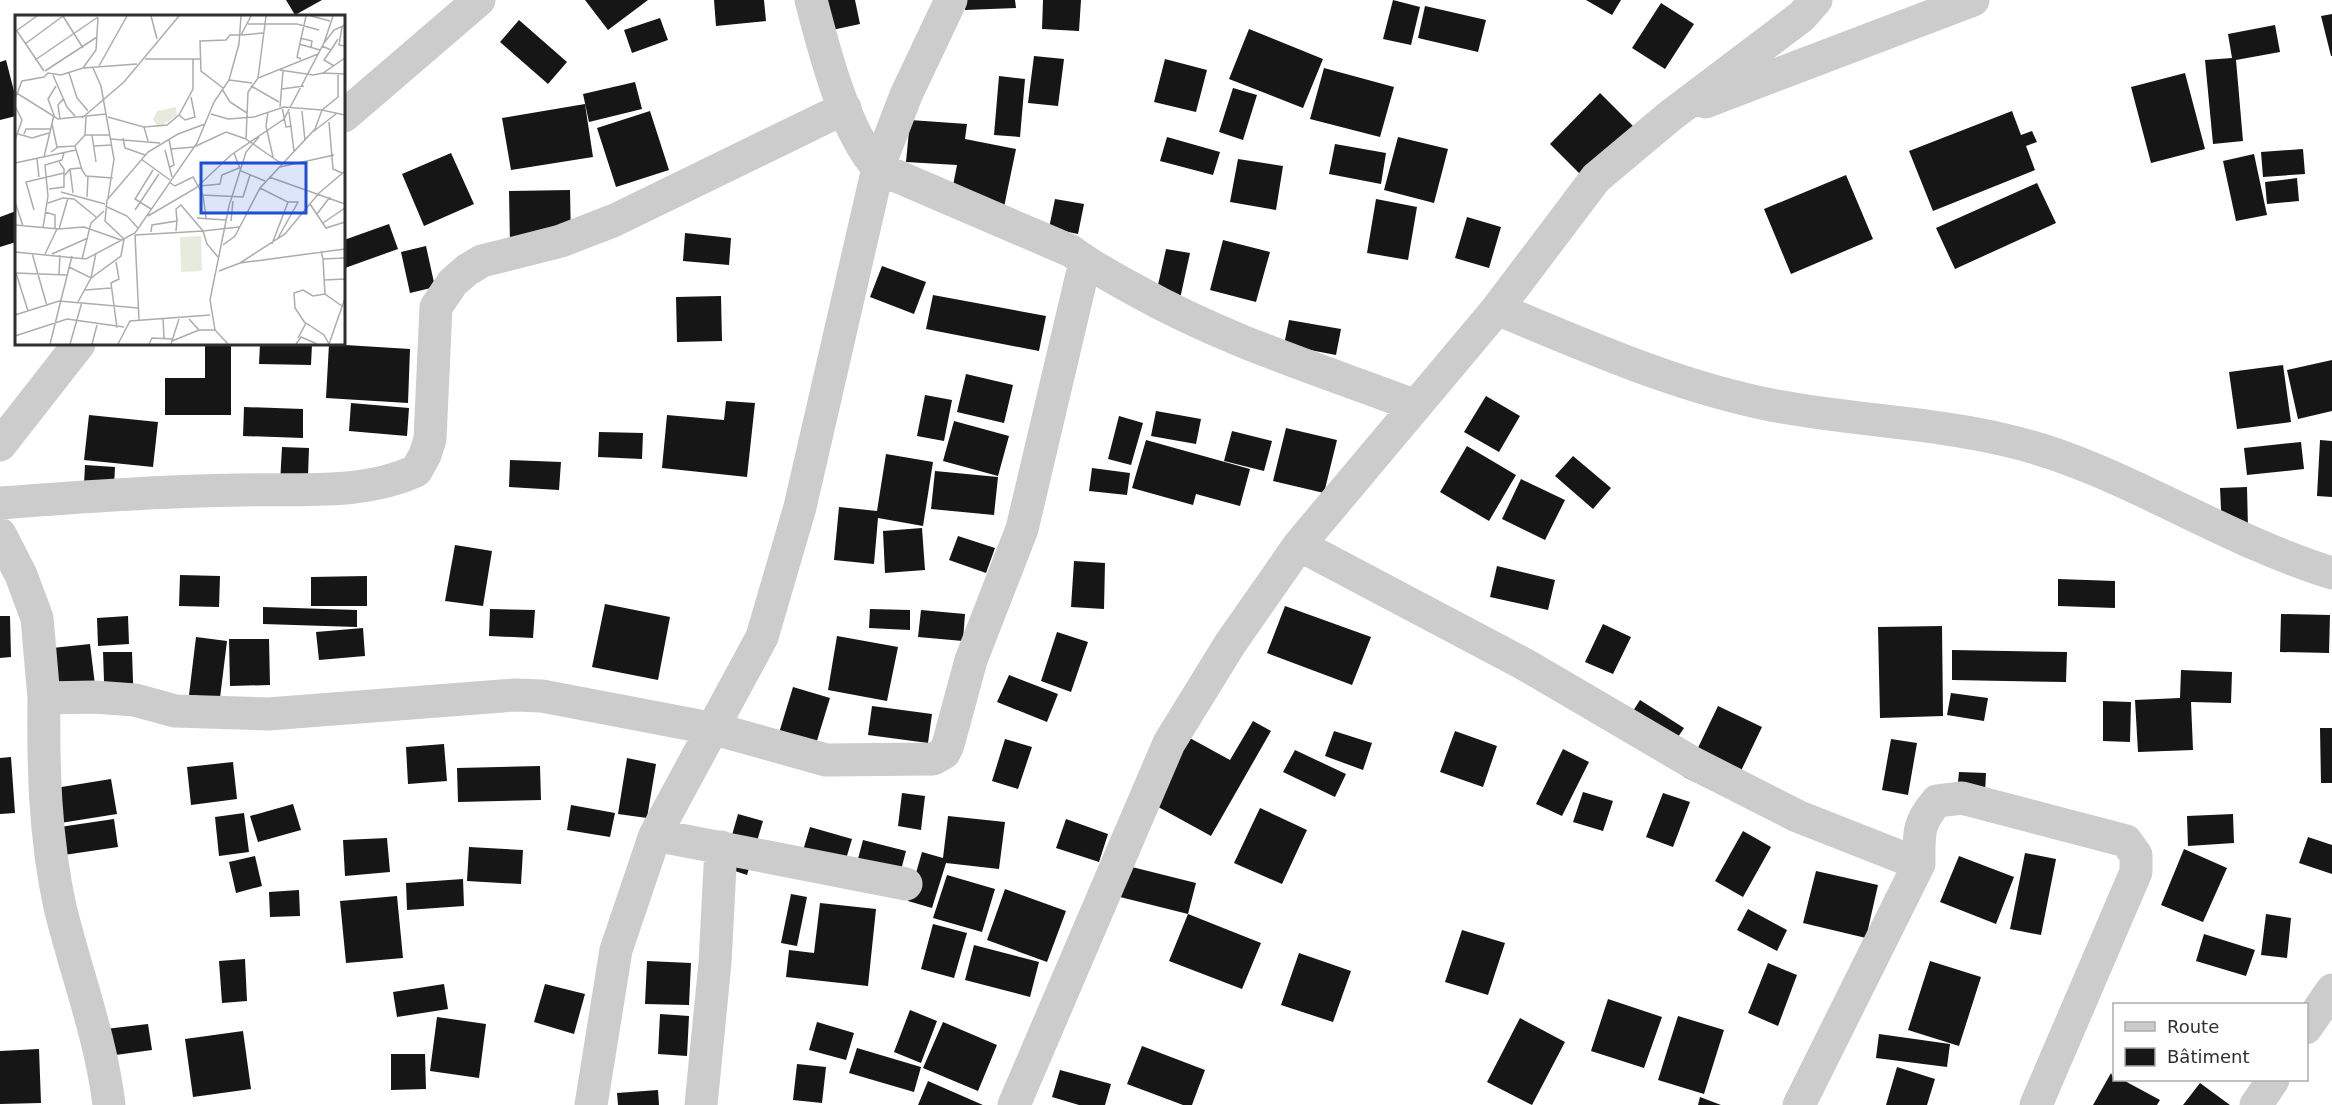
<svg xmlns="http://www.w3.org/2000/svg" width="2332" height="1105" font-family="'DejaVu Sans',sans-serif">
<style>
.building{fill:#161616}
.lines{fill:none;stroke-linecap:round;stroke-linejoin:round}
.minor{stroke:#ccc;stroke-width:33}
.inset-road{fill:none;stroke:#acacac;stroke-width:1.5}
.view{fill:#1d4ed8;fill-opacity:0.15;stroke:#1d4ed8;stroke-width:3}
.inset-edge{fill:none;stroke:#2f2f2f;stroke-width:3}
</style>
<rect width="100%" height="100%" fill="#fff"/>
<path class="building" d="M286,0H322L295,15Z
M585,0H648L608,30Z
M714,0H764L766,21L716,26Z
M823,0H855L860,24L818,33Z
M965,0H1015L1016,8L965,10Z
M1043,0H1081L1079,31L1042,29Z
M1393,0L1420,7L1411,45L1383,39Z
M1586,0H1621L1612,15Z
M1661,3L1694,24L1665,69L1632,48Z
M1425,6L1486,20L1478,52L1418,38Z
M2332,14V56H2331L2321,16Z
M660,18L668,40L632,53L624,30Z
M519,20L567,62L548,84L500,42Z
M2275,25L2280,52L2236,60L2243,141L2213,144L2205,60L2232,58L2228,34Z
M1249,29L1323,59L1303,108L1229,79Z
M1034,56L1064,59L1058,106L1028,103Z
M1165,59L1207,70L1196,112L1154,102Z
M6,60L16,99V116L0,120V62Z
M1324,68L1394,87L1380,137L1310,119Z
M2185,73L2205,149L2151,163L2131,87Z
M999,76L1025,79L1020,137L994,135Z
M635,82L642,109L589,122L583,94Z
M1233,88L1257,95L1243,140L1219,132Z
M1600,93L1634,127L1584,178L1550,144Z
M585,104L593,157L511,170L502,118Z
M650,111L669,170L616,187L597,128Z
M2012,111L2021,135L2032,131L2037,142L2026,146L2035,170L1933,211L1909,151Z
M910,120L967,124L965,139L1016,149L1003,212L950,201L957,165L906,162Z
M1167,137L1220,152L1213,175L1160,161Z
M1398,137L1448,149L1434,203L1384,190Z
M1335,144L1386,153L1381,184L1329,174Z
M2303,149L2305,174L2263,177L2261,152Z
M451,153L474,204L424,226L402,174Z
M2254,154L2267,215L2236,221L2223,161Z
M1238,159L1283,166L1276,210L1230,202Z
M1846,175L1873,239L1791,274L1764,209Z
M2297,178L2299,201L2267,204L2265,182Z
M2037,183L2056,223L1955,269L1936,228Z
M570,190L571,242L510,244L509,191Z
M1055,199L1084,204L1078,234L1049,228Z
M1376,199L1417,207L1408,260L1367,253Z
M16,211V242L0,247V217Z
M1467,217L1501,227L1489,268L1455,258Z
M389,224L398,249L345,268L344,240Z
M685,233L731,238L729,265L683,261Z
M1223,240L1270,252L1256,302L1210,290Z
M426,246L435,287L410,293L401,252Z
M1166,249L1190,253L1178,308L1154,303Z
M882,266L926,282L914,314L870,297Z
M933,295L1046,316L1039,351L926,329Z
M721,296L722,341L677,342L676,297Z
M1289,320L1341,329L1336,355L1284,345Z
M205,344H231V415H165V378H205Z
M260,344H312L311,365L259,364Z
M329,344L410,349L408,403L326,398Z
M2332,360V411L2298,419L2287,370Z
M2283,365L2291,422L2237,429L2229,372Z
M966,374L1013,385L1004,423L957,412Z
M925,395L952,400L944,441L917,436Z
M1486,396L1520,416L1499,452L1464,432Z
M726,401L755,403L747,477L662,468L667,415L724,420Z
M351,403L409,408L407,436L349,431Z
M244,407L303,409V438L243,436Z
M1156,411L1201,419L1196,444L1151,436Z
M89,415L158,422L153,467L84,460Z
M1119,416L1143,423L1131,465L1108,459Z
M954,421L1009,436L998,476L943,461Z
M1286,428L1337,440L1324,493L1273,481Z
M1232,431L1272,441L1264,471L1224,461Z
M599,432L643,433L642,459L598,457Z
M1146,440L1250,469L1240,506L1196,494L1193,505L1132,488Z
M2320,440L2332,441V497L2317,496Z
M2301,442L2304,469L2247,475L2244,448Z
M1467,446L1516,475L1489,521L1440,492Z
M282,447L309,448L307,503L279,502Z
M886,454L933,462L923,526L878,518L874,564L834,560L839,507L877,511Z
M1573,456L1611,488L1593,509L1555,476Z
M510,460L561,462L559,490L509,487Z
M85,465L115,467L113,506L83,505Z
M1092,468L1130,473L1127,495L1089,491Z
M935,471L998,477L994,515L931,509Z
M1521,479L1565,500L1545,540L1502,519Z
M2247,487L2248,529L2222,530L2220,488Z
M922,528L925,570L885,573L883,531Z
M958,536L995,548L986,573L949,560Z
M455,545L492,551L483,606L445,601Z
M1074,561L1105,563L1104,609L1071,607Z
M1497,566L1555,580L1548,610L1490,597Z
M180,575L220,576L219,607L179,606Z
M367,576V606H311V577Z
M2058,579L2115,581V608L2058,606Z
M605,604L670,617L658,680L592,667Z
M1285,606L1371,637L1352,685L1267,653Z
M263,607L357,610V627L263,624Z
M490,609L535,610L533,638L489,636Z
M870,609L910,610V630L869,628Z
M921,610L965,614L963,641L918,637Z
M2281,614L2330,615L2329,653L2280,652Z
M0,616H10L11,657L0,658Z
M128,616L129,644L98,646L97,618Z
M1603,624L1631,637L1613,674L1585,662Z
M1942,626L1943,716L1880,718L1878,627Z
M363,628L365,656L319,660L316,632Z
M1057,632L1088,642L1071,692L1041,681Z
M837,636L898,647L887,701L828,690Z
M196,637L227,641L220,698L189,695Z
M229,639H269L270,685L230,686Z
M90,644L95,685L48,690L43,649Z
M1952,650L2067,652L2066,682L1952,680Z
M103,652H132L134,709L105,710Z
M2181,670L2232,672L2231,703L2191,702L2193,750L2138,752L2135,700L2180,698Z
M1009,675L1058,694L1047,722L997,702Z
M793,687L830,698L809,767L772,756Z
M1951,693L1988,698L1984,721L1947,715Z
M1640,700L1684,728L1666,755L1623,727Z
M2103,701L2131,702L2130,742L2103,741Z
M872,706L932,714L928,743L868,735Z
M1718,706L1762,727L1728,798L1684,777Z
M1253,721L1271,731L1211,836L1151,803L1188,737L1230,760Z
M2320,728H2332V783H2321Z
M1334,731L1372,743L1363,770L1325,756Z
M1455,731L1497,746L1483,787L1440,772Z
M1005,739L1032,747L1018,789L992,781Z
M1891,739L1917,743L1908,795L1882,790Z
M444,744L447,781L408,784L406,747Z
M1563,749L1589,762L1562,816L1536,804Z
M1295,750L1346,774L1335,797L1283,772Z
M11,757L15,813L0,814V758Z
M627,758L656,764L647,818L618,814Z
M233,762L237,799L191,805L187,767Z
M540,766L541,800L458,802L457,768Z
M1959,772L1986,773L1984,814L1955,812Z
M111,779L117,814L48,825L43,790Z
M1583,792L1613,801L1603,831L1573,822Z
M902,793L925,796L921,830L898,826Z
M1663,793L1690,802L1673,847L1646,837Z
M293,804L301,830L258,842L250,816Z
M571,805L615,813L610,837L567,830Z
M1260,808L1307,830L1282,884L1234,863Z
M244,813L249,852L219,856L215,817Z
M738,814L763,821L747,875L723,867Z
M2233,814L2234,843L2188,846L2187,816Z
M948,816L1005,822L999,869L946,863L932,908L908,901L922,852L943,858Z
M114,819L118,847L57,856L53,828Z
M1066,819L1108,834L1099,862L1056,848Z
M810,827L852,839L841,876L799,864Z
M1743,831L1771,847L1743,897L1715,881Z
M2308,837L2332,845V874L2299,863Z
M387,838L390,872L345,876L343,840Z
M863,840L906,851L894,897L851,885Z
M469,847L523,850L521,884L467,881Z
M2184,849L2227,868L2203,922L2161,905Z
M2025,853L2056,859L2041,935L2010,929Z
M255,856L262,886L236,893L229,862Z
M1959,856L2014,877L1996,924L1940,902Z
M1128,866L1196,883L1188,914L1261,943L1242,989L1169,961L1188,914L1120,897Z
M1816,871L1878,885L1866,938L1803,923Z
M947,875L995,889L982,932L933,918Z
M463,879L464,906L407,910L406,883Z
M1005,889L1066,911L1047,962L987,940Z
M299,890L300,916L270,917L269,892Z
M791,894L807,897L797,946L781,943Z
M397,896L403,958L346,963L340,901Z
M820,903L876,909L868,986L786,977L789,950L814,953Z
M1748,909L1787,930L1777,951L1737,930Z
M2266,914L2291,918L2287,958L2261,955Z
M933,924L967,933L954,978L921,969Z
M1462,930L1505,943L1488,995L1445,982Z
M2204,934L2255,950L2246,976L2196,961Z
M974,945L1039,962L1030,997L965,980Z
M1299,953L1351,971L1333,1022L1281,1005Z
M245,959L247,1001L222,1003L219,961Z
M647,961L691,963L689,1005L645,1004Z
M1930,961L1981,977L1959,1046L1908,1030Z
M1768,963L1797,975L1778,1026L1748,1013Z
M444,984L448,1009L397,1017L393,992Z
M545,984L585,994L574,1034L534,1022Z
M1608,999L1662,1017L1644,1068L1591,1051Z
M910,1010L937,1021L921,1063L894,1052Z
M660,1014L689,1016L687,1056L658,1054Z
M1678,1016L1724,1030L1704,1094L1658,1080Z
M437,1017L486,1024L479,1078L430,1071Z
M1520,1018L1565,1042L1532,1105L1487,1082Z
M817,1022L854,1033L846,1060L809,1050Z
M943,1022L997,1045L978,1091L923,1068Z
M148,1024L152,1050L101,1057L97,1030Z
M243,1031L251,1089L193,1097L185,1039Z
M1879,1034L1950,1044L1947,1067L1876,1058Z
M1142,1046L1205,1070L1192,1105H1183L1127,1084Z
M857,1048L921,1067L914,1092L849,1073Z
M39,1049L41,1103L0,1104V1051Z
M391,1054H425L426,1089L391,1090Z
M797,1064L826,1067L822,1103L793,1100Z
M1897,1067L1935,1079L1927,1105H1886Z
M1060,1070L1111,1084L1105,1105H1079L1052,1097Z
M2111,1073L2114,1080H2123L2160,1100L2157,1105H2093Z
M928,1081L983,1105H918Z
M2200,1083L2230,1105H2183Z
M658,1090L659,1105H618L617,1093Z
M1700,1097L1721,1105H1698Z"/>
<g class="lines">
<path class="minor" d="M811,0C824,50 844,130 878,168L1071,251C1092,267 1115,279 1137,291C1226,341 1321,370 1416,406
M1705,102L1973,0
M344,116L479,0
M1497,309C1587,346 1675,386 1771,405C1848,420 1928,422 2005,440C2117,465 2220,539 2332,573
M0,445L79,344
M0,503C80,497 161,491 241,490C300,488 361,496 416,471L425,455L430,439L436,307L453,282L467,270L482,261L561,241L615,220L845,108
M0,534L21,575L37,618L44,698L94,697L135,700L175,711L268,714L515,695L542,696L715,729L826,760L933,759L944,753L948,745L971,660L1022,529L1085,262
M1299,545L1524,664L1693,763L1797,816L1919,864L1799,1105
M44,698C43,768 45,838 60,907C76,973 101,1037 109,1105
M655,835L906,884
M1919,864C1919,834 1917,824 1937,801L1962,798L2126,841L2136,855V872L2036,1105
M2306,1028L2332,990
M591,1105L616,950L655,835L762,637L800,507L878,168L906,95L951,0
M701,1105L715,963L721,847
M1014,1105L1169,743L1230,644L1299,545L1497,309L1596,178L1670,116L1802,16L1816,0
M2256,1105L2273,1080"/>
</g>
<g transform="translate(15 15)">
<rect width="330" height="330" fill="#fff"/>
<path d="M161,92L162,101L143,112L138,104L142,96ZM186,221L187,256L166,257L165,222Z" fill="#e7ebde"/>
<path class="inset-road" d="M48,1L68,33M136,1L142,24M296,1L315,6M233,9H282L304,15M327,12L324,30L330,31M1,16L22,1M2,16L29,56M227,20L248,18M285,23L297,26L296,32M309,28L318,1M10,29L48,1M284,29L305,35M307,31L316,35L323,24M316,35L309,45L319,51M130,44H185M286,44L282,42L291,1M20,45L83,2M84,51L112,1M68,53L81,35L83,3M78,53L86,71L99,144L93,183M265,55L298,60L308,58L330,43M30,56L82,22M54,58L62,83L73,96M308,58L330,59M38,60L52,92L60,101M243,63L251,1M214,65L237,68M236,71L264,87M208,73L186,56L185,26L211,25L215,20H226L236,1M207,74L215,87L232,98M267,74L289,71M0,77L43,104L91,99M0,84L7,66L29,62L33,58L46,60L68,53L122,49M0,91L7,105L0,125M265,92L268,56M267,92L271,112L277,111M287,96L290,126M253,97L251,111L258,142M274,97L279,136M196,99L213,104L239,102L269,92L307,95L323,82V60M164,100L170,105L180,102L176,82M71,102L70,120L60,131L67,155L71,161L98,163M93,102L129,112L133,126M67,103L109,67L164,1M45,104L43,90L49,83M314,107L318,154L327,158M37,109L42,132M129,112L152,110L164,100L178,74V44M299,116L321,99M3,119L17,123L34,118M9,119L11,114H35M70,120H95M77,120L81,147M108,123L110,133L130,140M96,124L145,128M154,124L159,150L155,152M79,131L97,130M156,134L179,132L211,117L231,124M150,135L157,162M36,137L43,132L60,131M219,138L226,156L250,166M29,142L39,100L33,84L41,71M22,144L24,162M126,144L155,165M0,148L61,135M267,149L231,124L233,77L243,63L303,39M265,152L319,140M55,154L58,178M50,160L55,154L66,153M254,162L330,189M154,167L160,171L178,162L188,180L228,182L235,160M185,171L205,169L207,160L224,153M245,173L273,187L257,229M34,174L49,172V154L44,147M46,177L90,189M188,180L191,203M72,182L73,161M0,187L8,211M33,188L48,183L59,184L81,202M295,189L311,213L330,207M90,191L112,201L123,213M136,194L120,184L138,155M19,195L11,167L49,158M120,195L144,159M30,197L40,200V214M302,199L315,182M133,201L181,173L216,140L269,104L309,28L319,15L330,10M182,203L211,205M162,206L161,194L166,190L188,216L224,212M216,206L218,186M308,208L330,193M0,210L44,214L69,212L106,225M28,213L33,181L30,150L47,145L49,138M44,214L53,183M136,217L137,210L162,206L161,216M120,220L188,216L192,229L203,242M120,220L124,305M263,223L283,187H273M109,224L90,206L92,185L133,137L163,119L190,109M208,230L220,221L245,173L300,114L307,95L330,100M306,236L308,244L330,243M0,237L71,244L120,218L182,128L199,87L214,65L224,29L226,1M17,238L32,291M30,239L42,214M37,239L73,223M67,244L76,208L89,196M308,244L310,279L327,291M101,247L104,264L96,268L102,313M225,248L270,219L304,178L330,156M54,252L76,263L81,238M204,256L225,248L330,234M0,258L52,260M1,258L13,296M44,259L45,240M309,265L330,264M70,275L96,273M63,287L76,263L106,241L109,224M0,300L44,286L123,293M148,303L149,323M174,304L184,315H200M290,308L280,293L279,278L288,275L298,281L310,279M0,321L52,304L109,312M283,323L291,308L309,320L314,329M157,326L184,315M35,329L57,241M55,329L67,287M77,329L82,310M103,329L115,306L195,300M134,329L137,323L158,324M156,329L164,304M213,329L200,315L195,285L214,191L231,137L244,122M281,329L286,322L302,329M314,329L330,283"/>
<path class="view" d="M186,148H291V198H186Z"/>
<rect width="330" height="330" class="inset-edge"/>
</g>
<rect x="2113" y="1003" width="195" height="78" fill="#ffffff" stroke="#acacac" stroke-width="1.5"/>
<rect x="2125" y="1022" width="30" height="9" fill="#cccccc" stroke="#acacac" stroke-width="1.5"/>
<text x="2167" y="1033" font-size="18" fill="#2f2f2f">Route</text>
<rect x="2125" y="1048" width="30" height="18" fill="#161616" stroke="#acacac" stroke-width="1.5"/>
<text x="2167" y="1063" font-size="18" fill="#2f2f2f">Bâtiment</text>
</svg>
